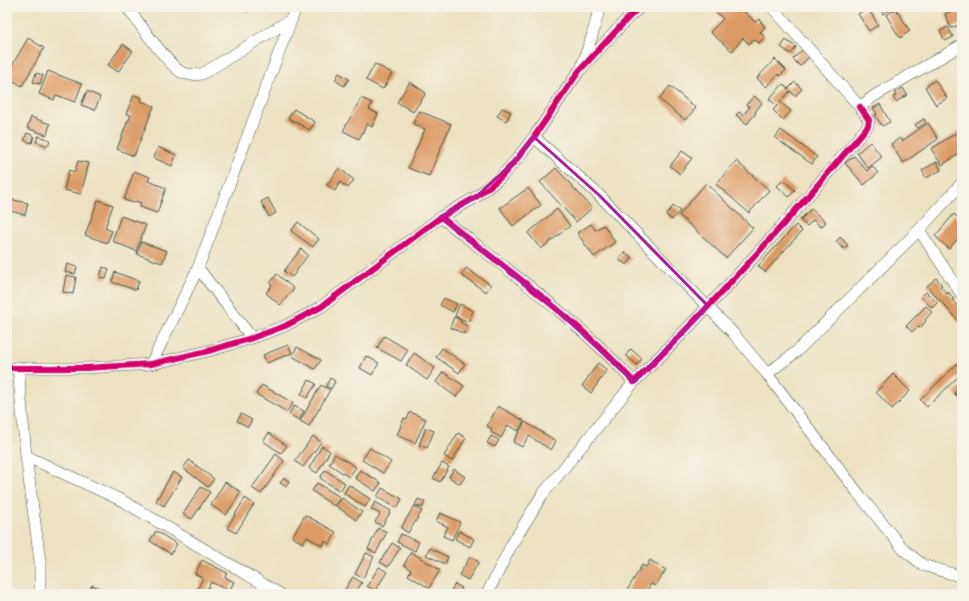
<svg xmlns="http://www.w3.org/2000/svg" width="969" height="601" font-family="'IM FELL DW Pica',serif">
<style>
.building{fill:#db9963}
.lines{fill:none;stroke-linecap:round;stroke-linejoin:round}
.street-casing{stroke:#3e5649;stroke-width:12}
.street{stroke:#fff;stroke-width:11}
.cycleway-casing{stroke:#f7f3e8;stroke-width:8}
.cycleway{stroke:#d6006c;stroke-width:6}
.marked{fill:none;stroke:#b5179e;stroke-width:3;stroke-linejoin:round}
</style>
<rect width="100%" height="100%" fill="#f7f3e8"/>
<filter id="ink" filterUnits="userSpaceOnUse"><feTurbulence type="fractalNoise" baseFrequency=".025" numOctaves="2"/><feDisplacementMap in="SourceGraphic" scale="8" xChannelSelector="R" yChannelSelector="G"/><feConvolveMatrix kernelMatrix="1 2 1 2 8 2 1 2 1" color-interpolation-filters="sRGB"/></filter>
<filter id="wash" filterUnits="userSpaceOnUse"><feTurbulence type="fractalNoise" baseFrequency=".012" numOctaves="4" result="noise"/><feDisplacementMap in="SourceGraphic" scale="16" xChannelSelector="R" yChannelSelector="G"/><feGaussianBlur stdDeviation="0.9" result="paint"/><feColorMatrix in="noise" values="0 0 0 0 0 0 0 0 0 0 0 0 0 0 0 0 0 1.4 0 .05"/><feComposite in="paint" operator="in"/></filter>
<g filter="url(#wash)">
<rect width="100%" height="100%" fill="#ece2c1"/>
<g id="blocks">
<path class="building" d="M147,7H156L151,11Z
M242,7H251L247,12Z
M713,7H747L744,11L755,22L759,19L765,27L760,32L765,37L759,43L754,39L749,44L743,38L732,51L710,32L723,19L714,10Z
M879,7H894L883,14Z
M962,7V24L951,28L945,14Z
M868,8L878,25L869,31L858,14Z
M896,9L910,31L900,38L886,15Z
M948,27L953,37L945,41L940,31Z
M28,38L44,48L22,86L7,77V74Z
M786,40L796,47L791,54L781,47Z
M123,44L133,51L118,72L108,65Z
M804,48L811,55L800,66L793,59Z
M775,59L786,70L780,76L778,74L766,87L757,78Z
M375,64L392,73L383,89L366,80Z
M48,71L82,84L75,102L56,95L54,100L39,94Z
M36,73L43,75L40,84L33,82Z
M339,73L349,79L344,86L335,80Z
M935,80L947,98L936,105L925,87Z
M410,82L426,93L413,112L397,102Z
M795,82L802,89L795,96L790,91L780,102L791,111L783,120L773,110L777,106L769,99L783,84L788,89Z
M670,86L696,108L685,120L659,99Z
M903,88L907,95L896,102L893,97L896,96L894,93Z
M87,91L100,97L95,110L81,105Z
M134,95L142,98L141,101L154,106L134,156L117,149L128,120H129L131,115L126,114Z
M754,96L762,103L755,112L756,113L747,124L736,115L739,112L743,115L750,107L746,105Z
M361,98L372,103L369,109L378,114L372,127L367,124L359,139L343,131Z
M880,104L890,122L882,126L875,115L877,114L873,108Z
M502,108L511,112L506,121L497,116Z
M294,109L315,122L310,130L288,118Z
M419,111L451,124L429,176L408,168L425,129L413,124Z
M31,117L50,124L47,135L27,128Z
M924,119L926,122L918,128L915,125Z
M928,123L938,139L903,163L891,144L900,138L902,141Z
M962,129V152L942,165L931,149Z
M781,130L817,157L812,164L775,138Z
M27,133L34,136L32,143L24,140Z
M38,136L50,140L48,146L36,142Z
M870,142L882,157L868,168L857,153Z
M158,147L176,155L172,166L154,158Z
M682,151L692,158L680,174L670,166Z
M854,156L867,171L872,166L878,173L864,185L845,163Z
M78,161L89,163L81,194L64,190L69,170L75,172Z
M736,161L769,190L749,213L716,184Z
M937,162L941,170L926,178L922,170Z
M339,168L354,180L348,188L340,182L335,191L327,185Z
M556,168L592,208L576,222L540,182Z
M134,171L150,177L148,181L166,188L157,213L140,207L141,203L135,201L134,203L124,200Z
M783,180L795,190L789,197L777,186Z
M706,183L753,228L726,258L679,215Z
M528,188L541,205L513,226L500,208Z
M268,198L276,213L269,217L261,202Z
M9,199L28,203L25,215L7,210Z
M98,200L113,205L105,228L112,231L107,243L85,235Z
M673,206L680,211L672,220L666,215Z
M557,209L570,226L541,249L528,233Z
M811,209L826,222L821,227L813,220L807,226L800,220Z
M954,214L962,222V234L949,249L935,236Z
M121,216L146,225L136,251L112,241Z
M298,222L319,239L313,247L291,231Z
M591,224L595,230L604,225L615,242L594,257L577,233Z
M796,225L802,231L765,272L758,266Z
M840,237L848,245L844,249L836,242Z
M141,242L167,251L162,263L137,254Z
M301,249L308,255L292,277L284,271Z
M624,252L632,258L627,265L619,260Z
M67,264L77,267L75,274L65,272Z
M103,267L109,269L106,279L100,277Z
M466,268L491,285L486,292L461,275Z
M115,272L139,281L136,290L112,282Z
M277,274L294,289L280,305L266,293L272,285L270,283Z
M66,275L76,277L73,294L63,292Z
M936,278L942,285L940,286L947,294L948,292L954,299L952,300L962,311V325L927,286Z
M926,292L937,303L932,308L921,297Z
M444,298L457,304L453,312L440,305Z
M460,304L473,311L468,322L455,316Z
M926,306L932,312L925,320L926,321L920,328L918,326L912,332L906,326Z
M454,317L461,320L460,322L467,326L464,334L450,327Z
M384,336L408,350L401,361L377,348Z
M288,345L292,353L267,363L263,355Z
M297,347L321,360L315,369L292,356Z
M442,348L465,364L459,373L436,357Z
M631,349L642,359L637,365L626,355Z
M414,353L435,368L427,380L406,365Z
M366,356L379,363L372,375L360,368Z
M598,363L607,370L591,393L582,386Z
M957,364L962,370V373L927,407L920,400Z
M443,372L464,386L456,397L436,382Z
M893,374L910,391L892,409L876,392Z
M330,378L335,381L331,389L326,386Z
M309,380L316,384L307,398L301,394Z
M262,385L293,403L287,412L256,394Z
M321,385L330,390L309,426L300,421Z
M962,386V401L954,393Z
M294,406L304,411L299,420L289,414Z
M498,406L524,421L518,431L508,425L501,438L491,432L492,429L487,426Z
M410,412L426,419L415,443L397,435L404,418L407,419Z
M241,414L252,420L248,427L237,421Z
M525,422L556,441L551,450L529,436L522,447L513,442Z
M426,428L434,431L427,448L419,445Z
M269,433L287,446L281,453L263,441Z
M458,433L466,438L452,461L444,456Z
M313,436L321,442L303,467L295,461Z
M491,436L499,440L495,447L487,443Z
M322,446L330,451L317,473L309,468Z
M370,448L391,462L383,473L362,460Z
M276,454L284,461L261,494L252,488Z
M335,454L356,467L349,477L329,464Z
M189,460L214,479L208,487L183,468Z
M442,463L449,467L440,482L433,478Z
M454,469L465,477L460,484L449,477Z
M325,470L345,483L340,491L320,478Z
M360,470L381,483L375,491L355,478Z
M173,472L182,477L164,506L156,501Z
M284,478L289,481L286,487L280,483Z
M225,482L241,492L226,515L211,505Z
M317,483L340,497L334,506L312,491Z
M349,485L370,499L365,507L344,493Z
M201,487L210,492L192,519L183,514Z
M382,488L402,499L397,508L377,497Z
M245,498L254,504L236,533L227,528Z
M342,498L362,512L356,520L336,506Z
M418,499L425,502L422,508L415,505Z
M375,502L391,511L382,526L375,522L380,514L371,509Z
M414,506L422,511L408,533L401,528Z
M440,513L460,522L452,540L443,536L448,527L436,521Z
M305,515L336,532L330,544L325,541L323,546L307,537L303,543L292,537Z
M378,528L387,532L376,553L368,549Z
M156,531L177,544L171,554L150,541Z
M459,531L474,539L470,547L455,539Z
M401,534L419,542L415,551L397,542Z
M392,543L400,548L388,567L380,562Z
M430,548L448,557L445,564L426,555Z
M411,552L440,570L429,588L408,575L411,570L404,565Z
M366,553L374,557L363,578L355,574Z
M470,557L479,562L468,580L459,575Z
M202,560L227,573L225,577L234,582L229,591L211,582L205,594H195L203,578L195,574Z
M650,560L666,570L655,586L651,584L645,594H625L642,565L646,567Z
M379,567L387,572L375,591L367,586Z
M353,577L362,583L354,594H342Z
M455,584L462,588L458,594H449Z
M92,585L102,589L100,594H94L89,592Z
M210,589L218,594H207Z"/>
</g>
</g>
<g filter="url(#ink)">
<use href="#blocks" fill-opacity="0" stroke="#3e5649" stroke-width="1"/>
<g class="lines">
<defs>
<path id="street" d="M127,7C137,20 171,69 183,73C189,75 196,75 202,74L292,19
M772,7L860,107L874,96L962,45
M582,66L592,36L600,7
M534,137L600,196L733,333L767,374L861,497L904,550L923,565L962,577
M441,217C506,269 578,320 634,382C717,301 794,214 868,126L869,120L860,107
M919,230L962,295
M198,268L252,338
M151,364L198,268L296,7
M18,367L26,456L40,561V594
M7,368H86L151,364L208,351L252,338L285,326L321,307L441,217L476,197L500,178L516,160L534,137L579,71L629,17L640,7
M767,374L797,351L919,230L962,183
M26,456L121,500L280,594
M487,594L512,544L542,495L634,382"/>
</defs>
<use href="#street" class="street-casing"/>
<use href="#street" class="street"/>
<defs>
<path id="cycleway" d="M441,217C506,269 578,320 634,382C717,301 794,214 868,126L869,120L860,107
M7,368H86L151,364L208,351L252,338L285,326L321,307L441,217L476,197L500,178L516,160L534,137L579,71L629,17L640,7"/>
</defs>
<use href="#cycleway" class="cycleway-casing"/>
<use href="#cycleway" class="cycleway"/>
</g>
</g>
<path class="marked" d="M534,137L600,196L708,306L634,382L554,307L441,217L476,197L516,160Z"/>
<rect width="969" height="601" fill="none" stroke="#f7f3e8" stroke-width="24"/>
</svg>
